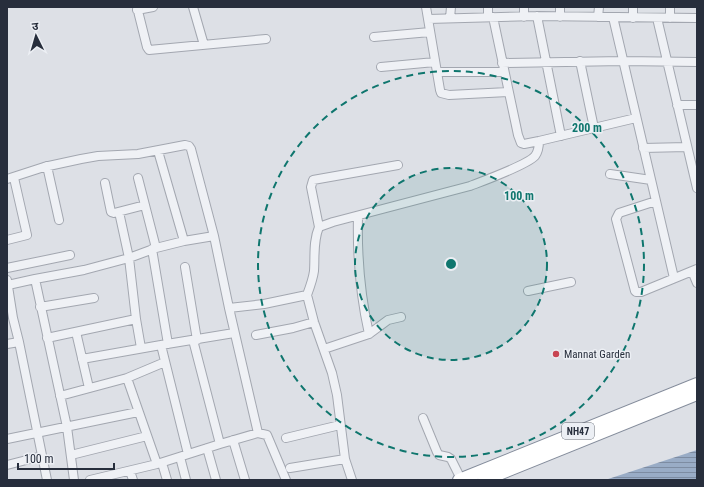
<svg xmlns="http://www.w3.org/2000/svg" width="704" height="487" font-family="'Roboto Condensed','Noto Sans Devanagari',sans-serif">
<style>
.water{fill:url(#water-rules)}
.lines{fill:none;stroke-linecap:round;stroke-linejoin:round}
.minor-casing{stroke:#a3a7b0;stroke-width:10}
.highway-casing{stroke:#858d9c;stroke-width:14}
.minor{stroke:#eff1f5;stroke-width:8}
.highway{stroke:#fff;stroke-width:12}
.ring{fill:none;stroke:#0f766e;stroke-width:2;stroke-dasharray:7 5}
.poi-dot{fill:#c84552;stroke:#eceff4;stroke-width:1.5}
.labels{text-anchor:middle;stroke-width:3;stroke-linejoin:round;paint-order:stroke}
.shield{fill:#eceff4;stroke:#626873;stroke-width:1}
.shield-label{font-size:10px;font-weight:bold;fill:#272e3c}
.poi-label{font-size:11px;fill:#272e3c;stroke:#eceff4;text-anchor:start}
.centre{fill:#0f766e;stroke:#eceff4;stroke-width:2}
.ring-label{font-size:12px;text-anchor:middle;font-weight:bold;fill:#0f766e;stroke:#eceff4;stroke-width:3;stroke-linejoin:round;paint-order:stroke}
</style>
<defs>
<pattern id="water-rules" width="6" height="5" patternUnits="userSpaceOnUse"><rect width="6" height="5" fill="#99acc6"/><path d="M0 2.5h6" fill="none" stroke="#7d8ca2"/></pattern>
</defs>
<rect width="100%" height="100%" fill="#dde0e6"/>
<path class="water" d="M697,450V480H605Z"/>
<g class="lines">
<defs>
<path id="minor" d="M137,7L147,47L149,50L266,39
M193,7L204,45
M426,7L440,90L441,93L449,95L508,92
M488,7V17
M524,7V17
M137,10L153,7
M537,16L561,136
M493,17L518,135L521,143L524,144L539,141L636,118
M560,17V7
M598,17L599,7
M613,17L674,278
M450,18L451,7
M633,18V7
M657,18L697,188
M670,18V7
M428,19L537,16L697,18
M374,37L430,32
M580,61L594,128
M502,63L623,61L697,62
M381,67L435,62
M437,72H504
M677,105H697
M643,148L687,147
M158,151L184,241
M47,166L59,220
M610,174L651,180
M138,178L156,248
M7,179L44,167L81,159L98,156L138,154L185,145L189,146L191,149L214,236L229,308
M105,183L111,212L114,213L145,205
M656,201L619,213L616,219L635,291L636,292H641L697,269
M119,212L129,258L136,319L141,348
M358,216C357,257 360,294 369,334
M319,227L311,187L313,180L398,165
M7,240L27,235L14,178
M152,249L168,344
M185,267L197,340
M7,268L70,255
M692,271L697,283
M7,280L13,318L19,342L47,480
M8,285L35,279
M528,291L571,282
M307,295C310,287 313,279 314,271C315,256 313,241 319,227L333,222L470,186C483,181 527,165 535,156C538,152 539,146 539,141
M40,307L94,298
M76,332L89,388
M256,335L293,328L314,322
M47,338L136,319
M7,344L19,342
M324,349L369,334L388,320L401,317
M82,359L161,345
M60,396L127,378
M423,418L437,452L439,455L448,457L451,459L461,479
M258,433L229,308L264,304L307,295L314,322L332,373L337,395L345,459L352,480
M286,438L340,425
M7,439L138,412
M233,440L245,480
M220,444L258,433L267,435L286,480
M207,448L216,480
M188,454L161,345L234,333
M71,455L147,436
M180,457L186,480
M162,463L167,480
M157,464L127,378L165,362
M7,465L42,456
M290,468L345,459
M130,471L133,480
M74,480L67,427L35,279L84,270L129,258L156,248L184,241L214,236
M90,480L157,464L220,444L193,340"/>
<path id="highway" d="M459,480L697,384
M484,480L697,394"/>
</defs>
<use href="#minor" class="minor-casing"/>
<use href="#highway" class="highway-casing"/>
<use href="#minor" class="minor"/>
<use href="#highway" class="highway"/>
</g>
<circle cx="451" cy="264" r="96" fill="#0f766e" fill-opacity=".12"/>
<g class="ring">
<circle cx="451" cy="264" r="96"/>
<circle cx="451" cy="264" r="193"/>
</g>
<circle class="poi-dot" cx="556" cy="354" r="4"/>
<g class="labels">
<rect class="shield" x="562" y="423" width="32" height="16" rx="3"/>
<g class="shield-label">
<text x="578" y="435">NH47</text>
</g>
<g class="poi-label">
<text x="564" y="358">Mannat Garden</text>
</g>
</g>
<circle cx="451" cy="264" r="6" class="centre"/>
<g class="ring-label">
<text x="587" y="132">200 m</text>
<text x="519" y="200">100 m</text>
</g>
<rect width="704" height="487" fill="none" stroke="#272e3c" stroke-width="16"/>
<g transform="translate(36 36) rotate(355)" stroke="#eceff4" stroke-width="3" paint-order="stroke">
<path d="M0-3L7 15L0 10L-7 15Z" fill="#272e3c"/>
<text y="-6" font-size="11" font-weight="bold" text-anchor="middle" fill="#272e3c">उ</text>
</g>
<path d="M18 463v6h96v-6" fill="none" stroke="#272e3c" stroke-width="2"/>
<text x="24" y="463" font-size="12" fill="#272e3c" stroke="#eceff4" stroke-width="3" paint-order="stroke">100 m</text>
</svg>
